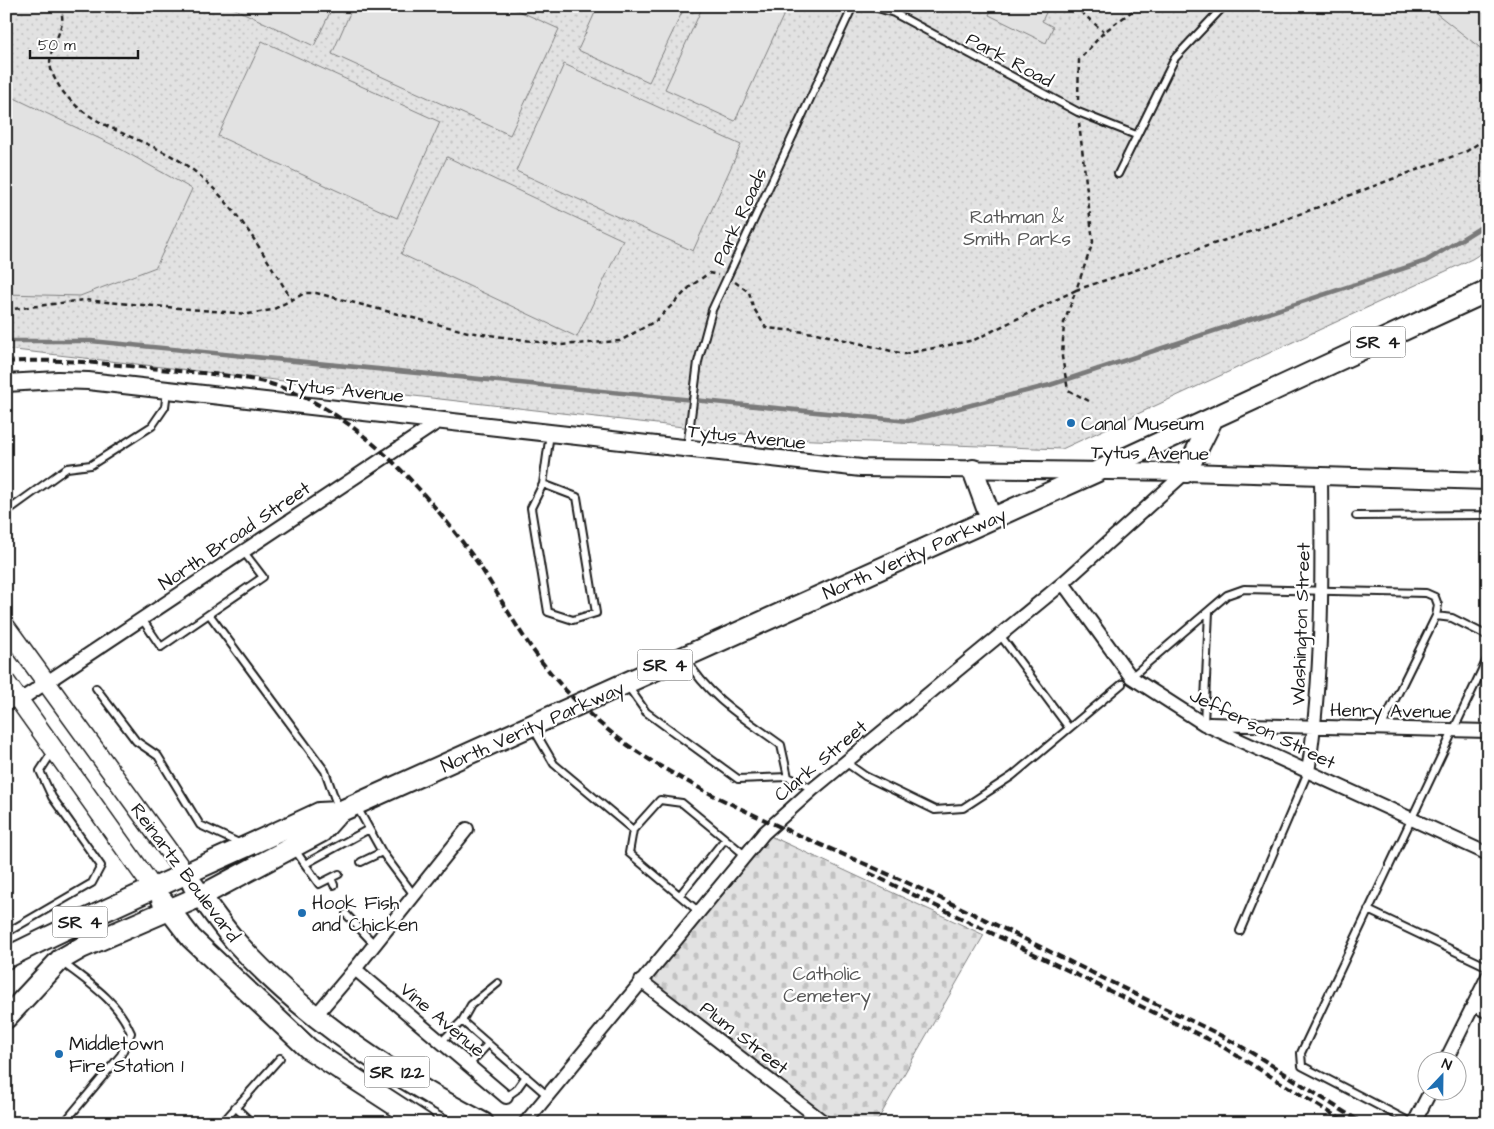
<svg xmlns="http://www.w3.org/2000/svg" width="1494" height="1129" font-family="'Architects Daughter',sans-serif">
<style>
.green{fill:url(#green-dots);stroke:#7f7f7f}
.cemetery{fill:url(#cemetery-stones);stroke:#7f7f7f}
.pitch{fill:#e2e2e2;stroke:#7f7f7f}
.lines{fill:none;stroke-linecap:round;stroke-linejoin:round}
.stream{stroke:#7a7a7a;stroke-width:4.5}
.service-casing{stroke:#1c1c1c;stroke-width:10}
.minor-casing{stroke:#1c1c1c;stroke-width:16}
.tertiary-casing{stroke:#1c1c1c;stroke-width:20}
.secondary-casing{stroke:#1c1c1c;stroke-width:21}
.primary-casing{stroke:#1c1c1c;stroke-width:24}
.path{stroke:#1c1c1c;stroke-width:2.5;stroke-dasharray:5 4;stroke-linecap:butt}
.service{stroke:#fff;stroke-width:6}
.minor{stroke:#fff;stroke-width:12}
.tertiary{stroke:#fff;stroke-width:16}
.secondary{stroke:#fff;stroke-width:18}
.primary{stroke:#fff;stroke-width:20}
.rail{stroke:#1c1c1c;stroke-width:4;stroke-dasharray:8 4;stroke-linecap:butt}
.poi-dot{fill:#1f6fb2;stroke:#fff;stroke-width:2}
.labels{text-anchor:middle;stroke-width:4.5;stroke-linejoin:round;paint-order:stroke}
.shield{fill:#fff;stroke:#606060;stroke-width:1}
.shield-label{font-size:18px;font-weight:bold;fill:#1c1c1c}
.street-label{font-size:19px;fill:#1c1c1c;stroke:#fff}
.park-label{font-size:19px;fill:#575757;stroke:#fff}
.poi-label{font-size:19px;fill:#1c1c1c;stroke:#fff;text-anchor:start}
</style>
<defs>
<pattern id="green-dots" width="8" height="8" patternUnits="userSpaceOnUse" patternTransform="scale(1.25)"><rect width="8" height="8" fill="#e2e2e2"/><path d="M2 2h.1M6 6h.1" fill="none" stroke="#c1c1c1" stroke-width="1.8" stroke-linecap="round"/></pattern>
<pattern id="cemetery-stones" width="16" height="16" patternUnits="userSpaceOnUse" patternTransform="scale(1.25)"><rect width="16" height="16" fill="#e2e2e2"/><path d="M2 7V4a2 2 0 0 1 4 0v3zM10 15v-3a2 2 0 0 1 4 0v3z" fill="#c1c1c1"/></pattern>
</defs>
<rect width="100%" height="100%" fill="#fff"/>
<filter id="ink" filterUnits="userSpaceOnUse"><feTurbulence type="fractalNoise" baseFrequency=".02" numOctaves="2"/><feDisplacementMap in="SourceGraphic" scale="10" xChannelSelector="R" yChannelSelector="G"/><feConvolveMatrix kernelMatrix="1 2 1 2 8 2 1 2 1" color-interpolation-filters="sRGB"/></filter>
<g filter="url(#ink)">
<path class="green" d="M6,6H1488V249L1472,259L1062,449L787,439L6,349V26L9,17L6,15Z"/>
<path class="cemetery" d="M764,833L984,935L876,1123H825L641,981Z"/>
<path class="pitch" d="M229,6H333L314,46Z
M353,6H508L559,29L510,135L332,54Z
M598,6H685L649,82L578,50Z
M703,6H766L784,14L735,121L665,89Z
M993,6H1049L1042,21L1053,27L1046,43L989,15Z
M1427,6H1488V54Z
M262,41L440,122L397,218L218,136Z
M564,64L741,145L693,251L516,171Z
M6,94L115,146L192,189L156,267L80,296L6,294Z
M447,157L623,240L577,337L401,254Z"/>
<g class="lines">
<path class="stream" d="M6,341H91L908,421L1050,385L1426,261L1488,223"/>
<defs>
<path id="service" d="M871,6L894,13L1078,112L1136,135
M1118,174L1175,58L1224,6
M687,448L698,362L712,310L853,6
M543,484L577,497L596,613L573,620L548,612L531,508L543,484L550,433
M6,512L67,468L91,465L152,426L165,407L167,391
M1356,516L1486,515L1488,511
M209,614L325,771L338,808
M1436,616L1452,618L1488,636
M142,619L161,647L263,577L243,551
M1000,635L1069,728
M687,660C708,697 747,720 781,745L788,777
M1131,677L1227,595L1244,589L1426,593L1435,597L1438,605L1436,616L1381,728
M627,685L646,712L738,779L788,777L813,789
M96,688L136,741L158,756L200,825L241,844
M6,708L19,700
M1204,724L1209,611
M533,728L554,764L633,830L629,853L698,911
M845,762L865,776L935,810L963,808L1012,776L1122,684
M357,807L382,852L361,862
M633,830L660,800L682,803L745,855
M295,850L319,884L339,874
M382,852L414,895
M305,864L369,829
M331,878L334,885
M680,895L725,839
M1368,910L1488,967
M346,914L375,945
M1240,931L1308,772
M6,933L92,883L101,866L52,797L40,771L53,751
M63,963C89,983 118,1001 131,1033L121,1055L64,1123
M498,983L471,1005L462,1021L547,1095
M441,1042L462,1021
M469,1065L488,1044
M506,1097L516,1090L526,1076
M235,1107L252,1123
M222,1123L280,1058
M1412,1123L1302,1066L1301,1053L1488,657"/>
<path id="minor" d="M1063,583L1131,677L1204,724L1488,854
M20,700L441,420
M1209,724L1488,731
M1308,772C1323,674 1322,575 1321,476
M355,969L506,1097
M641,981L825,1123
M1474,1005L1488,1012
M316,1015L355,969L467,829
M1445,1062L1488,976
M525,1123L764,833L813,789L1063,583L1186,472
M1414,1123L1430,1092"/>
<path id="tertiary" d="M6,383L58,380L88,381L861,468L1186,472L1488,481"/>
<path id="secondary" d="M6,627L186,875
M6,682L153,888"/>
<path id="primary" d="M973,470L991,519
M1186,472L1213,418
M193,885C207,904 220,924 236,942C303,1017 395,1077 483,1123
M162,900L191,938L309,1049L423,1123
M6,958C109,906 215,862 319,813L339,812L1098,471L1488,291
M6,1018L60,960L81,948L201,896L321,832L339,812"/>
</defs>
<use href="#service" class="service-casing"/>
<use href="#minor" class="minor-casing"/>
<use href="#tertiary" class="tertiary-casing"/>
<use href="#secondary" class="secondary-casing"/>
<use href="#primary" class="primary-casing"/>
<path class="path" d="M60,6C61,11 63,17 62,21C59,43 42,55 55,79C79,126 139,135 180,161C230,193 261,250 292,300
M1074,6L1103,31
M1078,100L1079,60L1104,32L1139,6
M735,282L749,292L753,307L766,328L816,333L904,354L974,340L1076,290L1093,242L1079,123
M6,310L84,300L248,314L272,310L305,293H316L468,332L560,345L620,341L657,320L691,286L709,273L718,275
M1089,401L1068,390L1062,357L1064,323L1076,290L1273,224L1467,151L1488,137"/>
<use href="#service" class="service"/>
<use href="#minor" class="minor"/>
<use href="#tertiary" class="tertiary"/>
<use href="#secondary" class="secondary"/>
<use href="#primary" class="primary"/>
<path class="rail" d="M6,362C57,358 109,364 160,369C194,373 230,374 264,382C350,405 421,485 472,555C491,581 506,610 524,637C557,687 599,728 650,760C741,816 847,853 942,899C1006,929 1068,961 1131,992C1169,1011 1210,1028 1247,1050C1286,1073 1323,1100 1363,1123
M869,873L1218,1044L1347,1123"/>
</g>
</g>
<g class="poi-dot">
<circle cx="1071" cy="423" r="5"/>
<circle cx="302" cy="913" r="5"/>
<circle cx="59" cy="1054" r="5"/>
</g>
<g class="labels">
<g class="shield">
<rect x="1350.5" y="326.5" width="55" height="31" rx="4"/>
<rect x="637.5" y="649.5" width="55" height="31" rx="4"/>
<rect x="52.5" y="906.5" width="55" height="31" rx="4"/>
<rect x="364.5" y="1056.5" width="65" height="31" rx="4"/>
</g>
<g class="shield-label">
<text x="1378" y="348">SR 4</text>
<text x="665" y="671">SR 4</text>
<text x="80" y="928">SR 4</text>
<text x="397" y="1078">SR 122</text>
</g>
<g class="street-label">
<text transform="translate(1010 59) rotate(28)" y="7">Park Road</text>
<text transform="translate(739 216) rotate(-65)" y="7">Park Roads</text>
<text transform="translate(345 389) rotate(6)" y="7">Tytus Avenue</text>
<text transform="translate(747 436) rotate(6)" y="7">Tytus Avenue</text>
<text transform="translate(1150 452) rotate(1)" y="7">Tytus Avenue</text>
<text transform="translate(234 535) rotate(-34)" y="7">North Broad Street</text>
<text transform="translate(914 553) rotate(-24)" y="7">North Verity Parkway</text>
<text transform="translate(1300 624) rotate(-88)" y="7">Washington Street</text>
<text transform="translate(1391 710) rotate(1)" y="7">Henry Avenue</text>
<text transform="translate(532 726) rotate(-24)" y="7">North Verity Parkway</text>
<text transform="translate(1263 728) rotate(26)" y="7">Jefferson Street</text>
<text transform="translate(820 760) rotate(-40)" y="7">Clark Street</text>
<text transform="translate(186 872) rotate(53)" y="7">Reinartz Boulevard</text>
<text transform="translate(443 1019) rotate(40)" y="7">Vine Avenue</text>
<text transform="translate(745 1037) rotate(38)" y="7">Plum Street</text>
</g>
<g class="park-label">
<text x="1017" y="223">Rathman &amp;<tspan x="1017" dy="22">Smith Parks</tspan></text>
<text x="827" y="980">Catholic<tspan x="827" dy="22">Cemetery</tspan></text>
</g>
<g class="poi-label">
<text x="1081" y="430">Canal Museum</text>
<text x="312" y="909">Hook Fish<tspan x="312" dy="22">and Chicken</tspan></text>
<text x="69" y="1050">Middletown<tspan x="69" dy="22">Fire Station 1</tspan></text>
</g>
</g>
<rect width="1494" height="1129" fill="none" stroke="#fff" stroke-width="25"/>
<rect x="12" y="12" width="1469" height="1104" fill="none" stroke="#1c1c1c" stroke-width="2" filter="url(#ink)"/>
<g transform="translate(1442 1076) rotate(22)"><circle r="24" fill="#ffffff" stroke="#a4a4a4"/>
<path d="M0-4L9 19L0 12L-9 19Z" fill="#1f6fb2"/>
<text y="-8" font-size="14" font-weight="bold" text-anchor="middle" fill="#1c1c1c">N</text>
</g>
<path d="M30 50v8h108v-8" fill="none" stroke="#1c1c1c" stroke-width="2.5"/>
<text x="38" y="50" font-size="15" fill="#1c1c1c" stroke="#ffffff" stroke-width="4" paint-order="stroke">50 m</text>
</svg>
